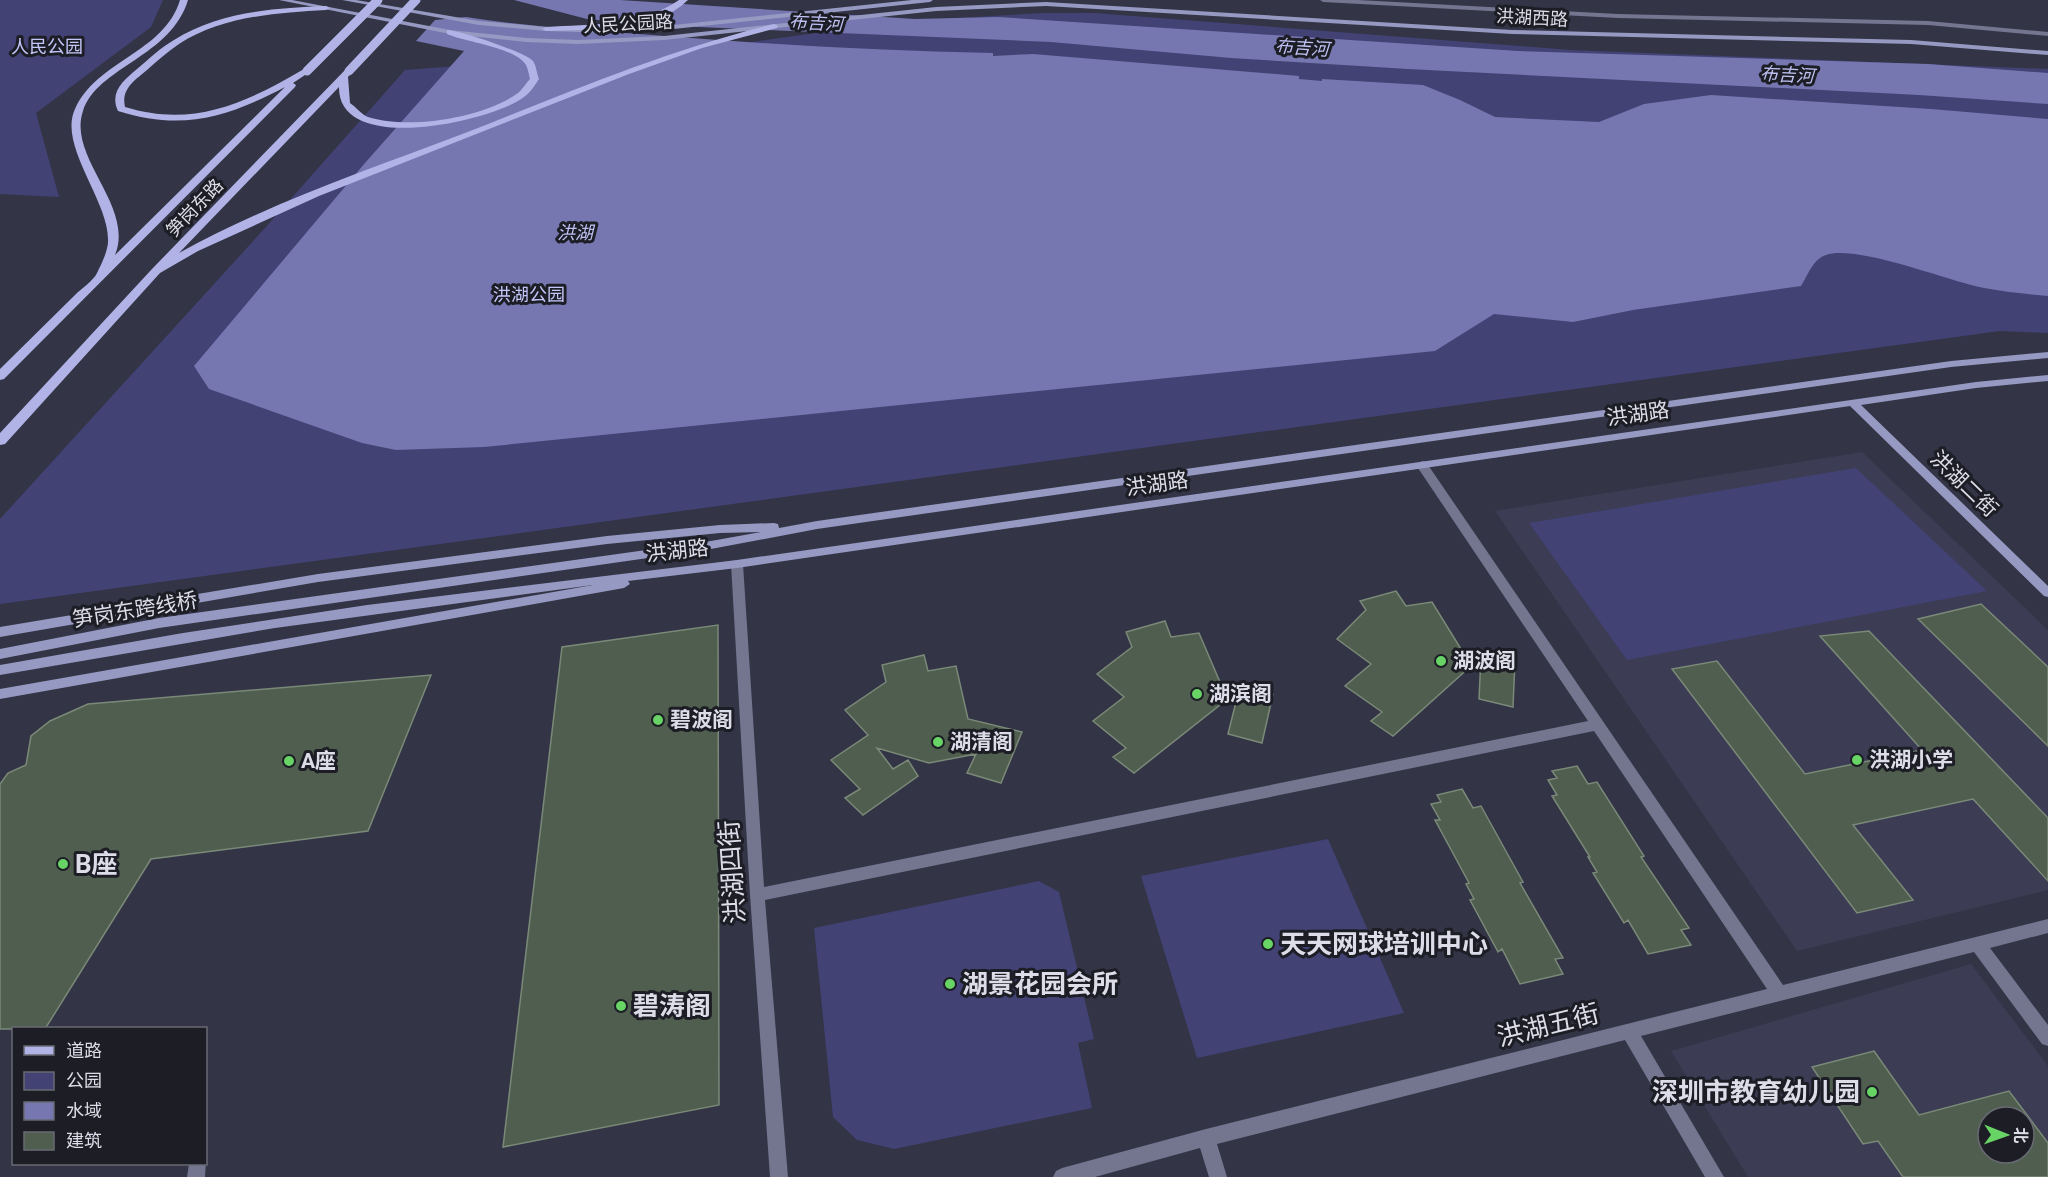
<svg xmlns="http://www.w3.org/2000/svg" width="2048" height="1177" font-family="Roboto,'Noto Sans SC',sans-serif">
<style>
.built{fill:#3c3c54;fill-rule:evenodd}
.green{fill:#424275}
.water{fill:#7677b0}
.building{fill:#505e4f;stroke:#7a8978;stroke-width:1.5;fill-rule:evenodd}
.lines{fill:none;stroke-linecap:round;stroke-linejoin:round}
.street{fill:#74758f;fill-rule:evenodd}
.secondary{fill:#9699c1;fill-rule:evenodd}
.primary{fill:#b1b3e7;fill-rule:evenodd}
.primary-bridge{stroke:#b1b3e7;stroke-width:9}
.poi-dot{fill:#67d465;stroke:#1c1d25;stroke-width:2}
.labels{text-anchor:middle;stroke-width:6;stroke-linejoin:round;paint-order:stroke}
.far-street-label{font-size:18px;fill:#dcdde8;stroke:#1c1d25}
.far-water-label{font-size:18px;font-style:italic;fill:#bfc1f3;stroke:#1c1d25}
.far-park-label{font-size:18px;fill:#c3c6f8;stroke:#1c1d25}
.street-label{font-size:21px;fill:#dcdde8;stroke:#1c1d25}
.poi-label{font-size:21px;font-weight:bold;fill:#dcdde8;stroke:#1c1d25;text-anchor:start}
.near-poi-label{font-size:26px;font-weight:bold;fill:#dcdde8;stroke:#1c1d25;text-anchor:start}
.near-street-label{font-size:26px;fill:#dcdde8;stroke:#1c1d25}
</style>
<rect width="100%" height="100%" fill="#333446"/>
<path class="built" d="M1862,452L2048,630V890L1797,951L1495,511Z
M1971,964L2048,1066V1177H1748L1671,1051ZM1988,1117H2024V1153H1988Z"/>
<path class="green" d="M0,0H163L151,27L36,113L59,197L0,194Z
M1042,13H1094L1571,50L2048,69V333L2000,331L0,604V519L265,228L405,70L724,46L830,31L940,19Z
M1856,468L1987,591L1627,660L1529,523Z
M1328,839L1404,1013L1197,1058L1141,876Z
M1039,881L1059,892L1094,1039L1078,1043L1092,1108L894,1149L857,1140L833,1117L814,928Z"/>
<path class="water" d="M514,0H620L915,19L998,17L1518,51L1928,64L2048,73V104L1919,95L1408,69L1231,58L1051,42L651,25L587,19Z
M466,17C528,27 590,30 652,35C765,44 879,51 993,53V56L1033,54L1299,76V79L1322,81V79L1423,85L1460,100L1495,117L1599,122L1644,104L1711,95L1931,109L2048,119V296C2027,294 2005,292 1984,288C1948,281 1856,244 1826,255C1813,259 1808,275 1801,286L1633,310L1573,322L1494,314L1435,351L484,447L396,450L362,443L209,389L194,366L365,163L464,51L416,41L435,20Z"/>
<path class="building" d="M1396,591L1406,606L1432,602L1461,649L1515,661L1513,707L1479,699L1481,657L1393,736L1371,721L1382,712L1345,686L1371,664L1337,639L1366,610L1360,601Z
M1981,604L2048,667V746L1918,619Z
M1165,621L1171,637L1199,633L1220,682L1273,694L1262,743L1228,734L1239,690L1134,773L1113,757L1126,748L1093,721L1124,697L1097,674L1132,647L1126,632Z
M718,625L719,1105L503,1147L562,647Z
M1869,631L2048,818V881L1973,799L1853,825L1913,900L1857,913L1672,669L1717,661L1805,774L1922,750L1820,636Z
M924,655L928,671L956,666L968,719L1022,732L1001,783L967,773L976,754L929,763L877,748L893,769L908,760L918,776L863,815L845,798L860,789L831,760L868,735L845,710L886,682L882,665Z
M431,675L368,831L151,859L45,1029H0V784L8,773L26,765L31,736L50,721L88,704Z
M1577,766L1588,784L1597,782L1644,856L1641,857L1689,928L1681,930L1691,945L1648,954L1628,920L1624,923L1593,873L1597,872L1588,857H1590L1552,796L1557,795L1548,780L1557,778L1552,771Z
M1462,789L1473,808L1481,806L1523,882L1520,883L1563,958L1555,959L1563,974L1520,984L1502,949L1498,952L1470,900L1474,899L1466,884L1469,883L1435,820H1440L1431,804L1441,802L1437,795Z
M1874,1051L1919,1115L2009,1091L2048,1143V1177H1903L1878,1141L1863,1144L1812,1067ZM1988,1117H2024V1153H1988Z"/>
<g class="lines">
<path class="street" d="M1320,0H1358L1618,14L1928,21L2048,32V36L1928,25L1618,18L1323,2Z
M1422,461L1426,462L1783,985L2048,919V933L1990,948L2048,1025V1046L2042,1044L1974,952L1641,1036L1724,1177H1705L1625,1040L1217,1144L1227,1177H1209L1200,1148L1095,1177H1053L1056,1171L1062,1168L1206,1129L1767,989L1594,731L765,900L788,1177H770L750,895L731,564L733,561L737,560L743,564L764,887L1588,721L1418,468L1417,465Z
M206,1161L205,1177H187L189,1164H206Z"/>
<path class="secondary" d="M279,0H292L450,30L526,38L578,40L664,36L936,7L1046,2L1512,30L1911,40L2048,51V55L1911,44L1512,34L1046,6L936,11L664,40L578,44L526,42L450,34Z
M342,0H356L479,21L546,27L613,29L664,26L912,0H933L930,2L664,30L613,33L546,31L479,25Z
M2048,352V358L1951,367L817,529L711,549L159,628L0,659V649L159,618L711,541L761,532L720,533L607,544L318,582L0,637V627L318,574L607,536L720,525L774,523L778,524L779,528L817,521L1951,361Z
M2048,375V381L1976,388L1861,405L2048,586V597L2044,596L1850,406L737,568L628,581L630,584L624,588L0,699V689L593,585L275,628L0,675V665L183,633L367,605L737,560L1976,382Z"/>
<path class="primary" d="M180,0H188C171,57 97,67 83,111C67,158 135,206 115,255L285,87C226,118 182,131 118,111C109,92 124,80 137,69C149,59 160,48 174,40C218,12 274,8 326,6L330,8L326,10C276,13 222,16 179,44C167,52 157,61 147,70C134,81 121,89 125,107C193,128 246,103 304,69L311,71L293,83L296,85L295,87L4,379L0,380V369C25,344 50,320 75,295C81,289 94,280 97,273C101,265 109,249 108,239C108,200 58,145 75,109C97,60 164,53 180,0Z
M679,0H688C653,34 591,29 546,31L542,29L546,27C591,24 640,27 679,0Z
M774,24L778,26L777,28L702,48L629,74L319,196L198,251L160,273L5,444L0,445V433L152,269L346,69L353,71L348,77L350,103C356,107 362,115 368,117C408,130 484,118 518,93C522,90 526,83 530,79C529,75 528,69 526,65C517,48 465,42 447,34V30C458,30 525,52 533,61C536,65 537,74 539,79C535,85 530,93 524,97C491,122 338,156 339,87L179,253C269,203 368,170 465,133C567,93 667,50 774,24Z"/>
<path class="primary-bridge" d="M307,71L378,0
M349,71L416,0"/>
</g>
<g class="poi-dot">
<circle cx="1441" cy="661" r="6"/>
<circle cx="1197" cy="694" r="6"/>
<circle cx="658" cy="720" r="6"/>
<circle cx="938" cy="742" r="6"/>
<circle cx="1857" cy="760" r="6"/>
<circle cx="289" cy="761" r="6"/>
<circle cx="63" cy="864" r="6"/>
<circle cx="1268" cy="944" r="6"/>
<circle cx="950" cy="984" r="6"/>
<circle cx="621" cy="1006" r="6"/>
<circle cx="1872" cy="1092" r="6"/>
</g>
<g class="labels">
<g class="far-street-label">
<text transform="translate(1532 18) rotate(3)" y="6">洪湖西路</text>
<text transform="translate(628 24) rotate(-3)" y="6">人民公园路</text>
<text transform="translate(195 208) rotate(-46)" y="6">笋岗东路</text>
</g>
<g class="far-water-label">
<text transform="translate(816 23) rotate(3)" y="6">布吉河</text>
<text transform="translate(1302 48) rotate(4)" y="6">布吉河</text>
<text transform="translate(1787 75) rotate(3)" y="6">布吉河</text>
<text x="575" y="239">洪湖</text>
</g>
<g class="far-park-label">
<text x="47" y="53">人民公园</text>
<text x="529" y="301">洪湖公园</text>
</g>
<g class="street-label">
<text transform="translate(1638 414) rotate(-8)" y="7">洪湖路</text>
<text transform="translate(1157 484) rotate(-8)" y="7">洪湖路</text>
<text transform="translate(1964 484) rotate(44)" y="7">洪湖二街</text>
<text transform="translate(677 551) rotate(-6)" y="7">洪湖路</text>
<text transform="translate(135 610) rotate(-9)" y="7">笋岗东跨线桥</text>
</g>
<g class="poi-label">
<text x="1453" y="668">湖波阁</text>
<text x="1209" y="701">湖滨阁</text>
<text x="670" y="727">碧波阁</text>
<text x="950" y="749">湖清阁</text>
<text x="1869" y="767">洪湖小学</text>
<text x="301" y="768">A座</text>
</g>
<g class="near-poi-label">
<text x="75" y="873">B座</text>
<text x="1280" y="953">天天网球培训中心</text>
<text x="962" y="993">湖景花园会所</text>
<text x="633" y="1015">碧涛阁</text>
<text x="1860" y="1101" text-anchor="end">深圳市教育幼儿园</text>
</g>
<g class="near-street-label">
<text transform="translate(732 872) rotate(-94)" y="9">洪湖四街</text>
<text transform="translate(1548 1025) rotate(-14)" y="9">洪湖五街</text>
</g>
</g>
<rect x="12" y="1027" width="195" height="138" fill="#1c1d25" stroke="#696a73" stroke-width="1.5"/>
<rect x="24" y="1046" width="30" height="9" fill="#b1b3e7" stroke="#696a73" stroke-width="1.5"/>
<text x="66" y="1057" font-size="18" fill="#dcdde8">道路</text>
<rect x="24" y="1072" width="30" height="18" fill="#424275" stroke="#696a73" stroke-width="1.5"/>
<text x="66" y="1087" font-size="18" fill="#dcdde8">公园</text>
<rect x="24" y="1102" width="30" height="18" fill="#7677b0" stroke="#696a73" stroke-width="1.5"/>
<text x="66" y="1117" font-size="18" fill="#dcdde8">水域</text>
<rect x="24" y="1132" width="30" height="18" fill="#505e4f" stroke="#696a73" stroke-width="1.5"/>
<text x="66" y="1147" font-size="18" fill="#dcdde8">建筑</text>
<g transform="translate(2006 1135) rotate(91)"><circle r="28" fill="#1c1d25" stroke="#696a73" stroke-width="1.5"/>
<path d="M0-4.5L10 22L0 15L-10 22Z" fill="#67d465"/>
<text y="-9" font-size="16" font-weight="bold" text-anchor="middle" fill="#dcdde8">北</text>
</g>
</svg>
